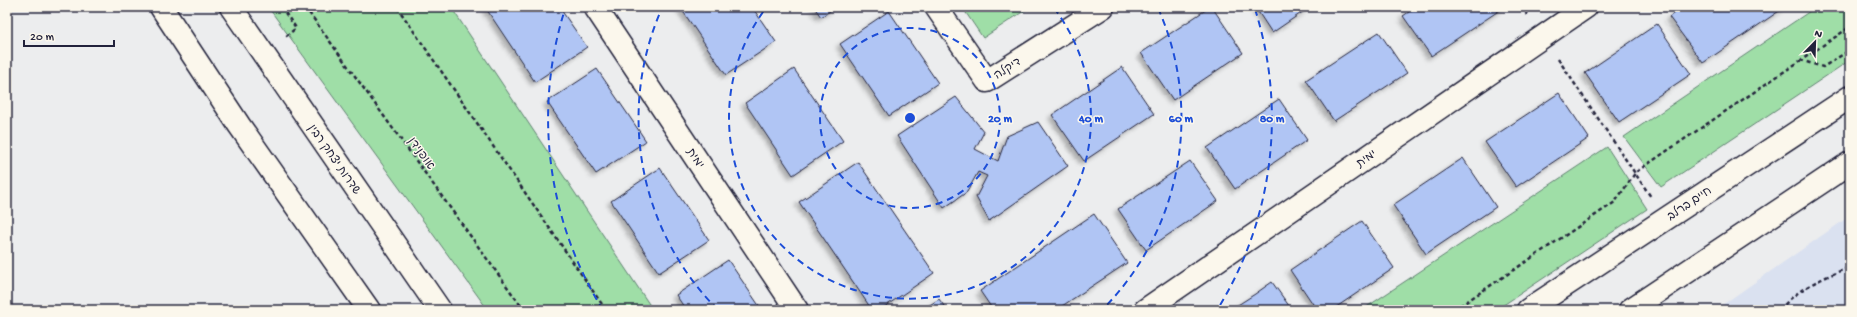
<svg xmlns="http://www.w3.org/2000/svg" width="1857" height="317" font-family="'Gochi Hand','Playpen Sans Hebrew',sans-serif">
<style>
.built{fill:#dae1f0}
.green{fill:#9fdea7;stroke:#608071}
.building{fill:#b0c5f4;stroke:#22223b;filter:url(#shadow)}
.lines{fill:none;stroke-linecap:round;stroke-linejoin:round}
.minor-casing{stroke:#22223b;stroke-width:25}
.major-casing{stroke:#22223b;stroke-width:25}
.path{stroke:#22223b;stroke-width:2.5;stroke-dasharray:4 3;stroke-linecap:butt}
.minor{stroke:#fbf7ec;stroke-width:22}
.major{stroke:#fbf7ec;stroke-width:22}
.ring{fill:none;stroke:#1d4ed8;stroke-width:2;stroke-dasharray:7 5}
.labels{text-anchor:middle;stroke-width:3;stroke-linejoin:round;paint-order:stroke}
.street-label{font-size:12px;fill:#22223b;stroke:#fbf7ec}
.centre{fill:#1d4ed8;stroke:#fbf7ec;stroke-width:2}
.ring-label{font-size:12px;text-anchor:middle;font-weight:bold;fill:#1d4ed8;stroke:#fbf7ec;stroke-width:3;stroke-linejoin:round;paint-order:stroke}
</style>
<defs>
<filter id="shadow"><feDropShadow dx="-3.5" dy="3.5" stdDeviation="2" flood-color="#0004"/></filter>
</defs>
<rect width="100%" height="100%" fill="#ecedee"/>
<filter id="ink" filterUnits="userSpaceOnUse"><feTurbulence type="fractalNoise" baseFrequency=".025" numOctaves="2"/><feDisplacementMap in="SourceGraphic" scale="8" xChannelSelector="R" yChannelSelector="G"/><feConvolveMatrix kernelMatrix="1 2 1 2 8 2 1 2 1" color-interpolation-filters="sRGB"/></filter>
<g filter="url(#ink)">
<path class="built" d="M1850,216V310H1715Z"/>
<path class="green" d="M268,7H451L653,310H488Z
M962,7H1030L983,38Z
M1816,7H1850V60L1661,187L1624,137Z
M1607,147L1647,209L1496,310H1362Z"/>
<path class="building" d="M485,7H559L587,47L535,82Z
M680,7H752L776,42L726,75Z
M814,7H836L821,17Z
M1210,7H1212L1243,53L1173,100L1141,53Z
M1255,7H1310L1272,33Z
M1416,7H1502L1503,8L1431,56L1403,16Z
M1682,7H1785L1703,63L1669,17Z
M889,11L938,83L889,116L840,44Z
M1657,24L1691,74L1619,122L1585,73Z
M1379,32L1407,73L1334,121L1306,80Z
M1122,67L1154,114L1084,161L1052,115Z
M597,69L646,141L596,174L547,102Z
M794,69L843,141L793,175L745,103Z
M1559,93L1589,138L1516,187L1485,142Z
M956,97L984,132L975,149L998,161L1007,136L1038,122L1068,166L989,221L976,197L987,176L978,172L967,192L944,208L897,136Z
M1279,99L1307,140L1235,189L1207,148Z
M1463,158L1496,207L1426,254L1393,205Z
M1190,161L1218,201L1146,250L1118,209Z
M858,162L934,273L880,310H872L799,202Z
M660,168L709,240L659,273L611,201Z
M1094,214L1127,263L1056,310H993L980,291Z
M1362,221L1394,268L1332,310H1317L1290,270Z
M728,260L762,310H686L676,295Z
M1272,282L1292,310H1230L1255,294Z
M939,299L947,310H922Z"/>
<g class="lines">
<defs>
<path id="minor" d="M595,7L797,310
M936,7L987,81L1103,7
M1145,310L1586,7
M1528,310L1850,97
M1630,310L1850,163"/>
<path id="major" d="M161,7L239,125L369,310
M231,7L440,310"/>
</defs>
<use href="#minor" class="minor-casing"/>
<use href="#major" class="major-casing"/>
<path class="path" d="M281,7L296,28L284,38
M305,7L524,310
M397,7L606,310
M1522,7L1527,15
M1558,59L1651,197
M1800,60L1823,67L1850,50
M1454,310L1615,202L1636,172L1850,27
M1780,310C1797,288 1825,277 1850,267"/>
<use href="#minor" class="minor"/>
<use href="#major" class="major"/>
</g>
</g>
<g class="ring">
<circle cx="910" cy="118" r="90"/>
<path d="M1054 8A181 181 0 1 1 766 8"/>
<path d="M718 310A271 271 0 0 1 662 8M1158 8A271 271 0 0 1 1102 310"/>
<path d="M603 310A362 362 0 0 1 565 9M1255 9A362 362 0 0 1 1217 310"/>
</g>
<g class="labels">
<g class="street-label">
<text transform="translate(1007 68) rotate(-33)" y="4">דיקלה</text>
<text transform="translate(422 153) rotate(54)" y="4">אופנידן</text>
<text transform="translate(696 158) rotate(56)" y="4">ימית</text>
<text transform="translate(1366 158) rotate(-35)" y="4">ימית</text>
<text transform="translate(335 159) rotate(55)" y="4">שדרות יצחק רבין</text>
<text transform="translate(1689 203) rotate(-34)" y="4">חיים ברלב</text>
</g>
</g>
<circle cx="910" cy="118" r="6" class="centre"/>
<g class="ring-label">
<text x="1000" y="122">20 m</text>
<text x="1091" y="122">40 m</text>
<text x="1181" y="122">60 m</text>
<text x="1272" y="122">80 m</text>
</g>
<rect width="1857" height="317" fill="none" stroke="#fbf7ec" stroke-width="24"/>
<rect x="12" y="12" width="1833" height="293" fill="none" stroke="#22223b" stroke-width="1.5" filter="url(#ink)"/>
<g transform="translate(1815 42) rotate(23)" stroke="#fbf7ec" stroke-width="3" paint-order="stroke">
<path d="M0-3L7 15L0 10L-7 15Z" fill="#22223b"/>
<text y="-6" font-size="11" font-weight="bold" text-anchor="middle" fill="#22223b">N</text>
</g>
<path d="M24 40v6h90v-6" fill="none" stroke="#22223b" stroke-width="2"/>
<text x="30" y="40" font-size="12" fill="#22223b" stroke="#fbf7ec" stroke-width="3" paint-order="stroke">20 m</text>
</svg>
